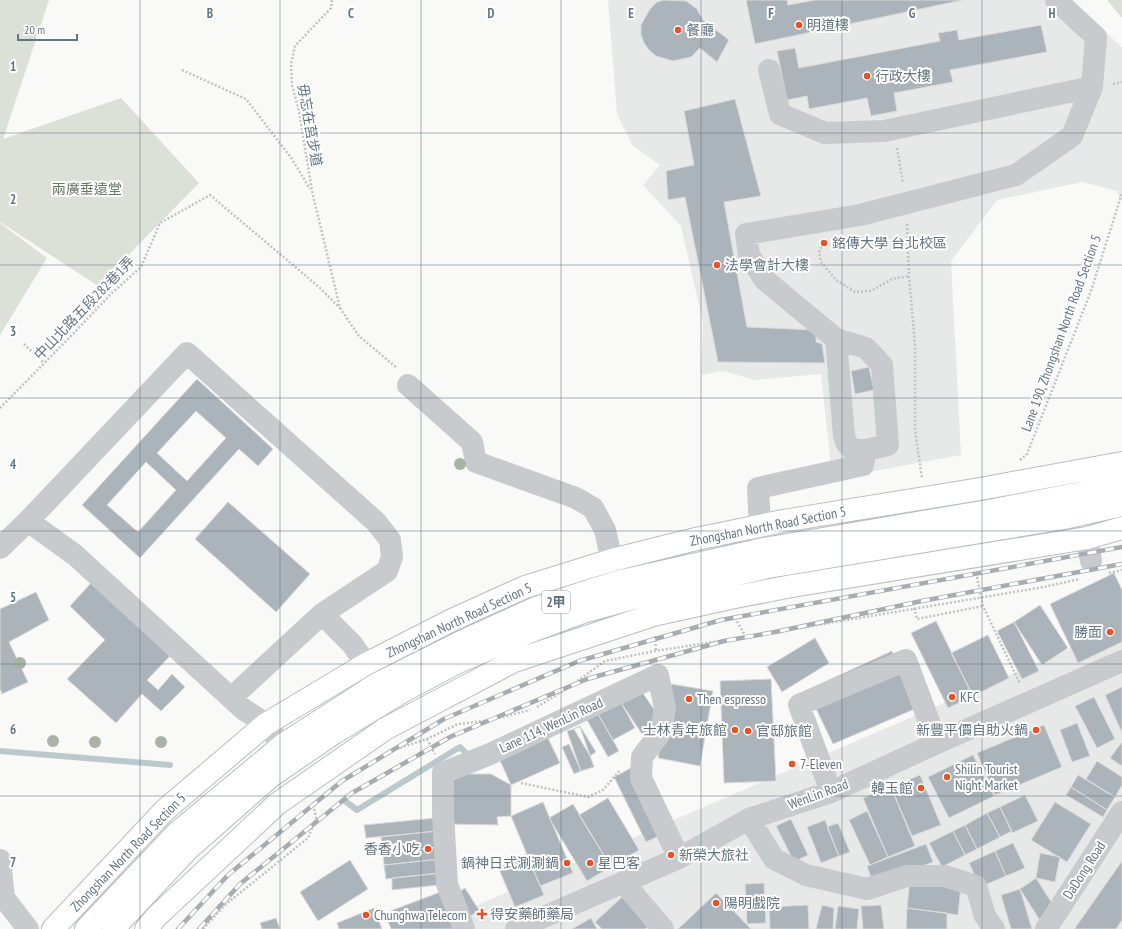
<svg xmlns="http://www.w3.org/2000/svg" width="1122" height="929" font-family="'PT Sans Narrow','Noto Sans TC',sans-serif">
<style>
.built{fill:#e7e8e8}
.green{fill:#dbe1d7}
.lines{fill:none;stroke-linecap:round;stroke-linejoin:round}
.stream{stroke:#bcc9cc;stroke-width:6}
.building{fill:#abb4ba;stroke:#dbdbd9;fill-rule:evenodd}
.major-casing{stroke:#babec2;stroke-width:24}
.path{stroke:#c0c3c5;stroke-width:2.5;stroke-dasharray:2 2;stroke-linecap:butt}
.minor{stroke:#c7cbce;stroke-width:22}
.major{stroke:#fff;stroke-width:22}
.rail-casing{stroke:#a5acb2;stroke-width:4.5}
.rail{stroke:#fff;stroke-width:3;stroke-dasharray:9;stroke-linecap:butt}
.tree{fill:#a8b3a5}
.grid{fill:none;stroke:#637583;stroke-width:1;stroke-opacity:0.55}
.poi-dot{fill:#ea5125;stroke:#fff;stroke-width:1.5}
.labels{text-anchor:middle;stroke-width:4;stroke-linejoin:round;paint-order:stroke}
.shield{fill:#fff;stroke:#929ea8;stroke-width:1}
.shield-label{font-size:13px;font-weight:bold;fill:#637583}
.poi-label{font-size:14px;fill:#637583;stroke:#fff;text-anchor:start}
.street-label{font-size:14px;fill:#637583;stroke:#fff}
.park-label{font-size:14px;fill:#667a62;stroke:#fff}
.grid-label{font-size:13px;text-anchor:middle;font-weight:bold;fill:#637583;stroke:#fff;stroke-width:4;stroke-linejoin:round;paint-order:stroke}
</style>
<rect width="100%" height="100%" fill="#f9f9f7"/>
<path class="built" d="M608,0H1068L1119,44L1122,48V196L1120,202L1117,191L1082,182L997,200L951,261L961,455L869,472L830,476V456L821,374L755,380L723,371L701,375L703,323L681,226L643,185L660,165L633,146L617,114Z
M1122,626V929H422Z"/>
<path class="green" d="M0,0H49L3,139L121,98L199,183L98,286L0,222Z
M1107,0H1122V18Z
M0,223L47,258L0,335Z"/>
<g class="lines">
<path class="stream" d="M0,751L170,765
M345,801L357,810L460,747L470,757"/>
</g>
<path class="building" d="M664,0L686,1L697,9L703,20L729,40L717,62L700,48L691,57L673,61L656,56L649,50L644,43L641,35V25L650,9L657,2Z
M746,0H787L788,5L815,0H963L755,44Z
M1041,25L1047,52L950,70L953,82L894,93L897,111L871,116L867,98L809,109L807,96L787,100L777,51L795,48L799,68L940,41L938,33L957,30L959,40Z
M735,99L761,196L724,202L747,327L816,330V342L822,344L825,363L718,362L685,197L668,200L666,171L694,165L684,111Z
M869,367L874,390L855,394L851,371Z
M197,379L273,449L258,466L239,449L140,558L82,505ZM196,411L226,438L187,481L157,453ZM146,462L176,490L138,532L107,505Z
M228,502L310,574L276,612L195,539Z
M1114,573L1122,590V642L1078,663L1050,604Z
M91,583L170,656L147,680L158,690L172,674L185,687L161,711L142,694L116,723L67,679L105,640L70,606Z
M36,592L49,620L9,642L28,682L2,694L0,689V609Z
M1040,605L1068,648L1042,665L1014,622Z
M936,621L973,696L948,708L911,633Z
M1014,622L1039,671L1022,679L997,631Z
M988,635L1009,678L973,696L951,653Z
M815,638L829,663L782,692L767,667Z
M892,651L917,708L833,744L807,690Z
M771,679L776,781L724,783L720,681Z
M671,684L713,691L700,766L658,758Z
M1122,687V733L1105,695Z
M640,689L662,721L642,734L620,701Z
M1094,697L1115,739L1097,748L1075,706Z
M620,701L635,728L613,740L598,714Z
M598,714L619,751L608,757L587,720Z
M1077,723L1090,756L1072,762L1060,730Z
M1044,725L1062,767L995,795L977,753Z
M580,726L596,752L590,756L574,729Z
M580,727L594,767L581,771L567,731Z
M546,734L560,763L511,785L498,756Z
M1122,742V766L1110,758Z
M569,744L581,771L574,774L562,747Z
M973,755L994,796L949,818L928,777Z
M1097,761L1122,777V785L1115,797L1086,779Z
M631,768L663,834L646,842L614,777Z
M446,774H491L511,785V816L497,817L498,825L448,824Z
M920,775L941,825L912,836L891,787Z
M1078,775L1115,797L1107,810L1071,787Z
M891,787L915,846L888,857L863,798Z
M1071,787L1107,810L1103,817L1066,795Z
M1025,795L1038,821L1012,833L1000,807Z
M608,798L639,850L611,867L579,815Z
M543,802L573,873L540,886L511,816Z
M1055,802L1091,824L1067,862L1031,840Z
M573,804L611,867L587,881L549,818Z
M1000,807L1012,831L1000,837L987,813Z
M867,811L888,857L870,865L849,820Z
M987,813L1000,837L977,849L965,825Z
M435,818L437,831L366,838L364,825Z
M791,819L808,855L794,862L776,826Z
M825,820L839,856L821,863L807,827Z
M838,823L850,852L839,856L827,827Z
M965,825L977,849L965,855L953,831Z
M437,831L439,847L383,853L381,837Z
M953,831L965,855L942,867L929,843Z
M1013,843L1025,868L1006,876L995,851Z
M926,844L933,862L873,884L867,866Z
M439,847L440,859L384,865L383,853Z
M995,851L1006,876L980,887L969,863Z
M1040,853L1060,857L1055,882L1036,878Z
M527,854L544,895L515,907L498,867Z
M440,859L441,873L386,879L384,865Z
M350,860L368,889L318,921L300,892Z
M1122,861V920L1116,929H1075V928Z
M439,873V885L392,890V878Z
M1036,878L1057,911L1041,922L1020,889Z
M910,879L961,886L958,915L907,908Z
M764,883L766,923L747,924L745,884Z
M465,888L479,910L469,917L454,895Z
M1020,889L1032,929H1011L1001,895Z
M443,891L458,929H391L385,913Z
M716,893L751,929H678L695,913Z
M622,897L649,926L645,929H602L595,922Z
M808,905L809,929H770L769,907Z
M822,905L834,908L833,929H816Z
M881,905L884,929H863L861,906Z
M838,906L859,909L857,929H835Z
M374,908L382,929H339L337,923Z
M907,908L947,913V929H906Z
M276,918L280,929H262L260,923Z
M591,918L597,929H572Z"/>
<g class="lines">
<defs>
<path id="major" d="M53,929L165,810L266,724L366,664L452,620L525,587L612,560L696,539L783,521L980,489L1122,463
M86,929L177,833L284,744L377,684L463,641L536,608L617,582L764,549L994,510L1122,485
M113,929L188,849L271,776L334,733L403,691L458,662L529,632L583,612L641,596L768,567L1064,518L1122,505
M146,929L157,916L277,804L385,729L514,661L653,615L730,598L792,586L1087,538L1122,528"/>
</defs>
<use href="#major" class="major-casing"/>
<path class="path" d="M332,0L331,8L295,46L291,64L292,85L299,111L312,191L340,308L359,336L397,368
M182,70L246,99L292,159L310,189
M1113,84L1122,82
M897,148L903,183
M907,224L909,276L915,345V430L922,478
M823,243L819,252L821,262L836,280L855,292L871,291L892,279L909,276
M24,344L44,363
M0,408L72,335L111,294L141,267L160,223L210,195L319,287L340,308
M1020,460L1027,454L1091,291L1122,193
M1109,573L1122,570
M977,577L983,606L1020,684
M914,608L917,619L983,606
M735,618L746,637
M655,636L656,651
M537,707L565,690L605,661L655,651L746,637L1044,587L1080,579
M427,739L435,754
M396,749L427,739L458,724L491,720L530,710
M521,783L588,797L603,790L620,770
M203,929L225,905L308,838L316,818L313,803"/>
<path class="minor" d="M769,70L780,114L825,133L884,131L1092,87
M836,339L844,436L847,444L853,450H866
M408,385L472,442L476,462L576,498L593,508L605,530L616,579
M28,521L187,353L376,522L390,540L392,557L387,571L322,614L231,698
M1087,538L1091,561
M0,548L28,521L75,555L243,709L266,724L282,745
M764,549L760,526L758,488L863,465L866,450L888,445L882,365L866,348L836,339L765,280L749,255L746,234L860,215L1016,175L1072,136L1092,87L1096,37L1056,0
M322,614L352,644L366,664
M831,792L799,705L906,660L937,743
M749,819L774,859L806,875L867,889L907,876H945L976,886L985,916L994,929
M0,860L4,898L28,929
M623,882L663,929
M464,929L447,884L443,813V773L490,754L658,675L665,708L661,732L642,757L641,778L679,858
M516,929L679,858L749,819L831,792L937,743L1122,661
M1046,929L1122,812"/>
<use href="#major" class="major"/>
<defs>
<path id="rail" d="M178,929L228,875L342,781L444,719L579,661L721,620L1122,547
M199,929L240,884L352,793L450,737L587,679L724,641L775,632L922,601L1122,564"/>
</defs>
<use href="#rail" class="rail-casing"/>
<use href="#rail" class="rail"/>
</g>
<g class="tree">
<circle cx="460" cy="464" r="6"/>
<circle cx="20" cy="663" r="6"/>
<circle cx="53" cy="741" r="6"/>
<circle cx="95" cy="742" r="6"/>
<circle cx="161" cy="742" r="6"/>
</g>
<path class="grid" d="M140,0V929M280,0V929M421,0V929M561,0V929M701,0V929M842,0V929M982,0V929M0,133H1122M0,265H1122M0,398H1122M0,531H1122M0,664H1122M0,796H1122"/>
<g class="poi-dot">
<circle cx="799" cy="25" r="4"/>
<circle cx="678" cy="30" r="4"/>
<circle cx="867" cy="76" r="4"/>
<circle cx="824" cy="243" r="4"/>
<circle cx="717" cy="265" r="4"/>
<circle cx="1110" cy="632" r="4"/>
<circle cx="952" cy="697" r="4"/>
<circle cx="689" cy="699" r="4"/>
<circle cx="735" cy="730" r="4"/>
<circle cx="1036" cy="730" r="4"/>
<circle cx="748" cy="731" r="4"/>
<circle cx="792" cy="764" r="4"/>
<circle cx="947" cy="777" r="4"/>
<circle cx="921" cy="788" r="4"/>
<circle cx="428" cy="849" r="4"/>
<circle cx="671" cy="855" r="4"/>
<circle cx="567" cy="863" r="4"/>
<circle cx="590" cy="863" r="4"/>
<circle cx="716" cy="903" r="4"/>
<path d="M480 908h4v4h4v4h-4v4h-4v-4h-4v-4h4z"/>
<circle cx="366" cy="915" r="4"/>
</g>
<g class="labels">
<rect class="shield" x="542" y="591" width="28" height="22" rx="3"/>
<g class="shield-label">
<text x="556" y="607">2甲</text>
</g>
<g class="poi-label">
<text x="807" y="30">明道樓</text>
<text x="686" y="35">餐廳</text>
<text x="875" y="81">行政大樓</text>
<text x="832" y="248">銘傳大學 台北校區</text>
<text x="725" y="270">法學會計大樓</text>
<text x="1102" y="637" text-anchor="end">勝面</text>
<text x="960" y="702">KFC</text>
<text x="697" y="704">Then espresso</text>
<text x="727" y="735" text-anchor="end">士林青年旅館</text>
<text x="1028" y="735" text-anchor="end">新豐平價自助火鍋</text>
<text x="756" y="736">官邸旅館</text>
<text x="800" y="769">7-Eleven</text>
<text x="955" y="774">Shilin Tourist<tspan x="955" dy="16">Night Market</tspan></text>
<text x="913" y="793" text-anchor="end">韓玉館</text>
<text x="420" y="854" text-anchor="end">香香小吃</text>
<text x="679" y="860">新榮大旅社</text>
<text x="559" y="868" text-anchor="end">鍋神日式涮涮鍋</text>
<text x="598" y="868">星巴客</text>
<text x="724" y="908">陽明戲院</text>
<text x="490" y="919">得安藥師藥局</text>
<text x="374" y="920">Chunghwa Telecom</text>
</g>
<g class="street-label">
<text transform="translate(310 125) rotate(80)" y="5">毋忘在莒步道</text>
<text transform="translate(84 308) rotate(-46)" y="5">中山北路五段282巷1弄</text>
<text transform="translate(1061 333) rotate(-70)" y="5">Lane 190, Zhongshan North Road Section 5</text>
<text transform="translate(768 526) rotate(-11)" y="5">Zhongshan North Road Section 5</text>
<text transform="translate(459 620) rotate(-25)" y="5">Zhongshan North Road Section 5</text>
<text transform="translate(551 725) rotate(-25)" y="5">Lane 114, WenLin Road</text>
<text transform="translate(818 794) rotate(-20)" y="5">WenLin Road</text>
<text transform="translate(128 852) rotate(-46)" y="5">Zhongshan North Road Section 5</text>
<text transform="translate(1084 870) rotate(-57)" y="5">DaDong Road</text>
</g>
<g class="park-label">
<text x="87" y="194">兩廣垂遠堂</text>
</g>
</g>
<g class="grid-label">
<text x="210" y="18">B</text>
<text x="351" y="18">C</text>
<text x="491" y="18">D</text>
<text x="631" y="18">E</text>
<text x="771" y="18">F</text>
<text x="912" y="18">G</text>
<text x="1052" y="18">H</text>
<text x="13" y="71">1</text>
<text x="13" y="204">2</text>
<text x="13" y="336">3</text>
<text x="13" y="469">4</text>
<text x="13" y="602">5</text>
<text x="13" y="734">6</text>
<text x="13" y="867">7</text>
</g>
<path d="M18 34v6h59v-6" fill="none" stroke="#637583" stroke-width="2"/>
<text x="24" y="34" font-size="12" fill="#637583" stroke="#ffffff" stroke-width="3" paint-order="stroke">20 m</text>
</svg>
